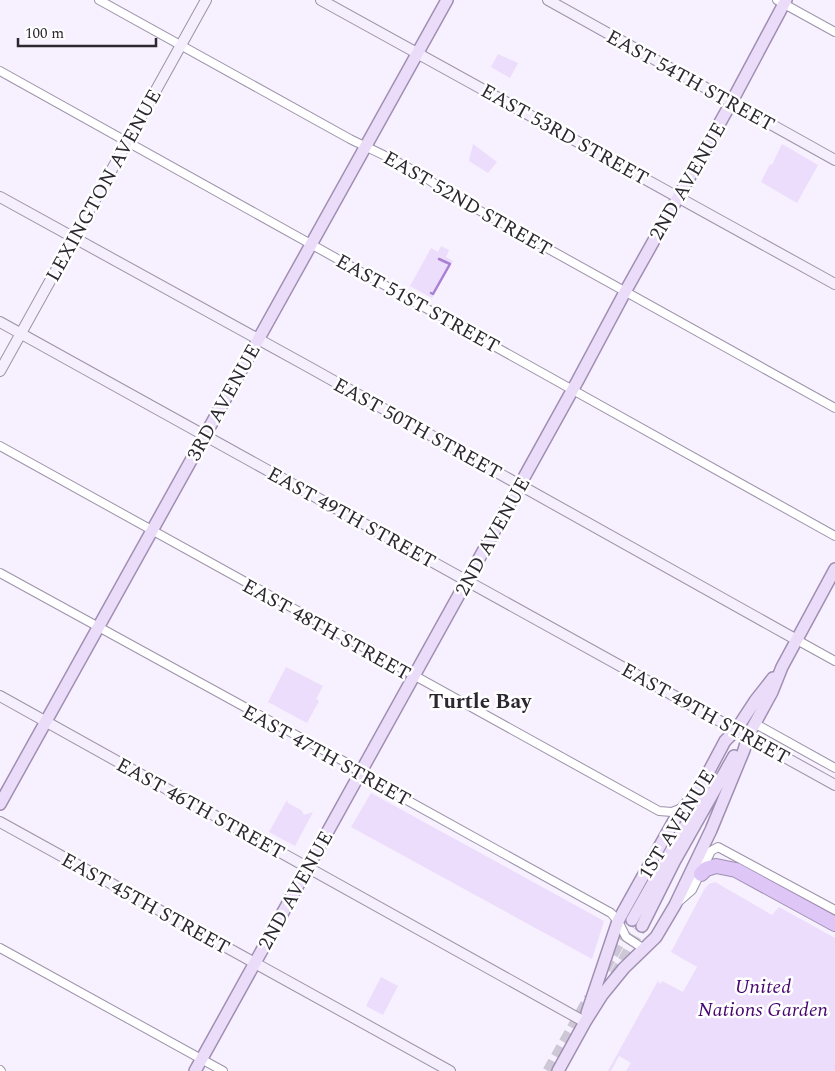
<svg xmlns="http://www.w3.org/2000/svg" width="835" height="1071" font-family="Spectral,serif">
<style>
.green{fill:#ebddfb}
.lines{fill:none;stroke-linecap:round;stroke-linejoin:round}
.stream{stroke:#a980d3;stroke-width:2.5}
.primary-tunnel{stroke:#cec8d6;stroke-width:11;stroke-dasharray:11 5.5;stroke-linecap:butt}
.street-casing{stroke:#9c92a8;stroke-width:10}
.secondary-casing{stroke:#9c92a8;stroke-width:12}
.primary-casing{stroke:#a08fb2;stroke-width:14}
.highway-casing{stroke:#a08fb2;stroke-width:16}
.street{stroke:#fff;stroke-width:8}
.secondary{stroke:#f5eefd;stroke-width:10}
.primary{stroke:#ebddfa;stroke-width:11}
.highway{stroke:#dec7f7;stroke-width:14}
.labels{text-anchor:middle;stroke-width:5;stroke-linejoin:round;paint-order:stroke}
.street-label{font-size:20px;fill:#2c2831;stroke:#fff}
.park-label{font-size:20px;font-style:italic;fill:#46056f;stroke:#fff}
.neighbourhood-label{font-size:21px;font-weight:bold;fill:#2c2831;stroke:#fff}
</style>
<rect width="100%" height="100%" fill="#f7f0ff"/>
<path class="green" d="M498,54L518,63L510,78L491,67Z
M473,144L497,162L488,173L469,161Z
M782,144L818,165L797,203L761,182L770,164L772,165Z
M441,246L449,250L446,257L453,261L432,298L410,286L431,248L438,252Z
M286,667L323,686L316,699L319,701L307,723L268,702Z
M371,793L604,921L592,959L351,827Z
M287,800L288,803L301,810L304,815L313,812L295,846L269,832Z
M715,882L772,915L779,907L835,938V1071H626L631,1063L619,1056L611,1071H608L659,979L658,982L661,984L662,981L683,992L697,967L671,952L705,888L709,884Z
M381,977L398,986L383,1015L366,1006Z"/>
<g class="lines">
<path class="stream" d="M431,293L433,294L450,264L439,259"/>
<path class="primary-tunnel" d="M605,969L632,920
M615,975L642,926
M548,1071L589,998"/>
<defs>
<path id="street" d="M99,0L350,139C383,155 418,170 446,192L835,408
M777,0L835,32
M0,71L835,536
M0,446L659,811L672,812L682,808
M0,573L345,762L376,783L611,913L618,921L626,937L644,949
M797,640L835,661
M754,723L835,768
M676,904L692,890L711,851L718,847L835,910
M0,948L223,1071
M0,1070L1,1071"/>
<path id="secondary" d="M321,0L835,284
M548,0L835,160
M0,197L307,366L797,640
M0,322L835,785
M0,371L206,0
M0,696L585,1022
M0,822L450,1071"/>
<path id="primary" d="M0,804L447,0
M632,920L705,791
M642,926L674,862L734,756
M587,1013L618,921L676,817L700,788L725,741L736,730L755,701L773,678
M195,1071L578,380L625,292L731,103L786,0
M558,1071L585,1022L602,995L624,968L656,937L675,905L711,830L744,750L748,736L772,692L782,667L835,569"/>
<path id="highway" d="M701,874L706,869L716,866L736,870L835,924"/>
</defs>
<use href="#street" class="street-casing"/>
<use href="#secondary" class="secondary-casing"/>
<use href="#primary" class="primary-casing"/>
<use href="#highway" class="highway-casing"/>
<use href="#street" class="street"/>
<use href="#secondary" class="secondary"/>
<use href="#primary" class="primary"/>
<use href="#highway" class="highway"/>
</g>
<g class="labels">
<g class="street-label">
<text transform="translate(691 80) rotate(29)" y="7">EAST 54TH STREET</text>
<text transform="translate(565 134) rotate(29)" y="7">EAST 53RD STREET</text>
<text transform="translate(687 181) rotate(-60)" y="7">2ND AVENUE</text>
<text transform="translate(103 185) rotate(-61)" y="7">LEXINGTON AVENUE</text>
<text transform="translate(468 203) rotate(30)" y="7">EAST 52ND STREET</text>
<text transform="translate(418 303) rotate(29)" y="7">EAST 51ST STREET</text>
<text transform="translate(223 402) rotate(-61)" y="7">3RD AVENUE</text>
<text transform="translate(418 428) rotate(29)" y="7">EAST 50TH STREET</text>
<text transform="translate(352 517) rotate(29)" y="7">EAST 49TH STREET</text>
<text transform="translate(492 536) rotate(-61)" y="7">2ND AVENUE</text>
<text transform="translate(327 629) rotate(29)" y="7">EAST 48TH STREET</text>
<text transform="translate(706 713) rotate(29)" y="7">EAST 49TH STREET</text>
<text transform="translate(327 755) rotate(29)" y="7">EAST 47TH STREET</text>
<text transform="translate(201 808) rotate(29)" y="7">EAST 46TH STREET</text>
<text transform="translate(676 824) rotate(-58)" y="7">1ST AVENUE</text>
<text transform="translate(295 890) rotate(-61)" y="7">2ND AVENUE</text>
<text transform="translate(146 903) rotate(29)" y="7">EAST 45TH STREET</text>
</g>
<g class="park-label">
<text x="763" y="993">United<tspan x="763" dy="23">Nations Garden</tspan></text>
</g>
<g class="neighbourhood-label">
<text x="480" y="708">Turtle Bay</text>
</g>
</g>
<path d="M18 38v8h138v-8" fill="none" stroke="#2c2831" stroke-width="2.5"/>
<text x="25" y="38" font-size="15" fill="#2c2831" stroke="#ffffff" stroke-width="4" paint-order="stroke">100 m</text>
</svg>
